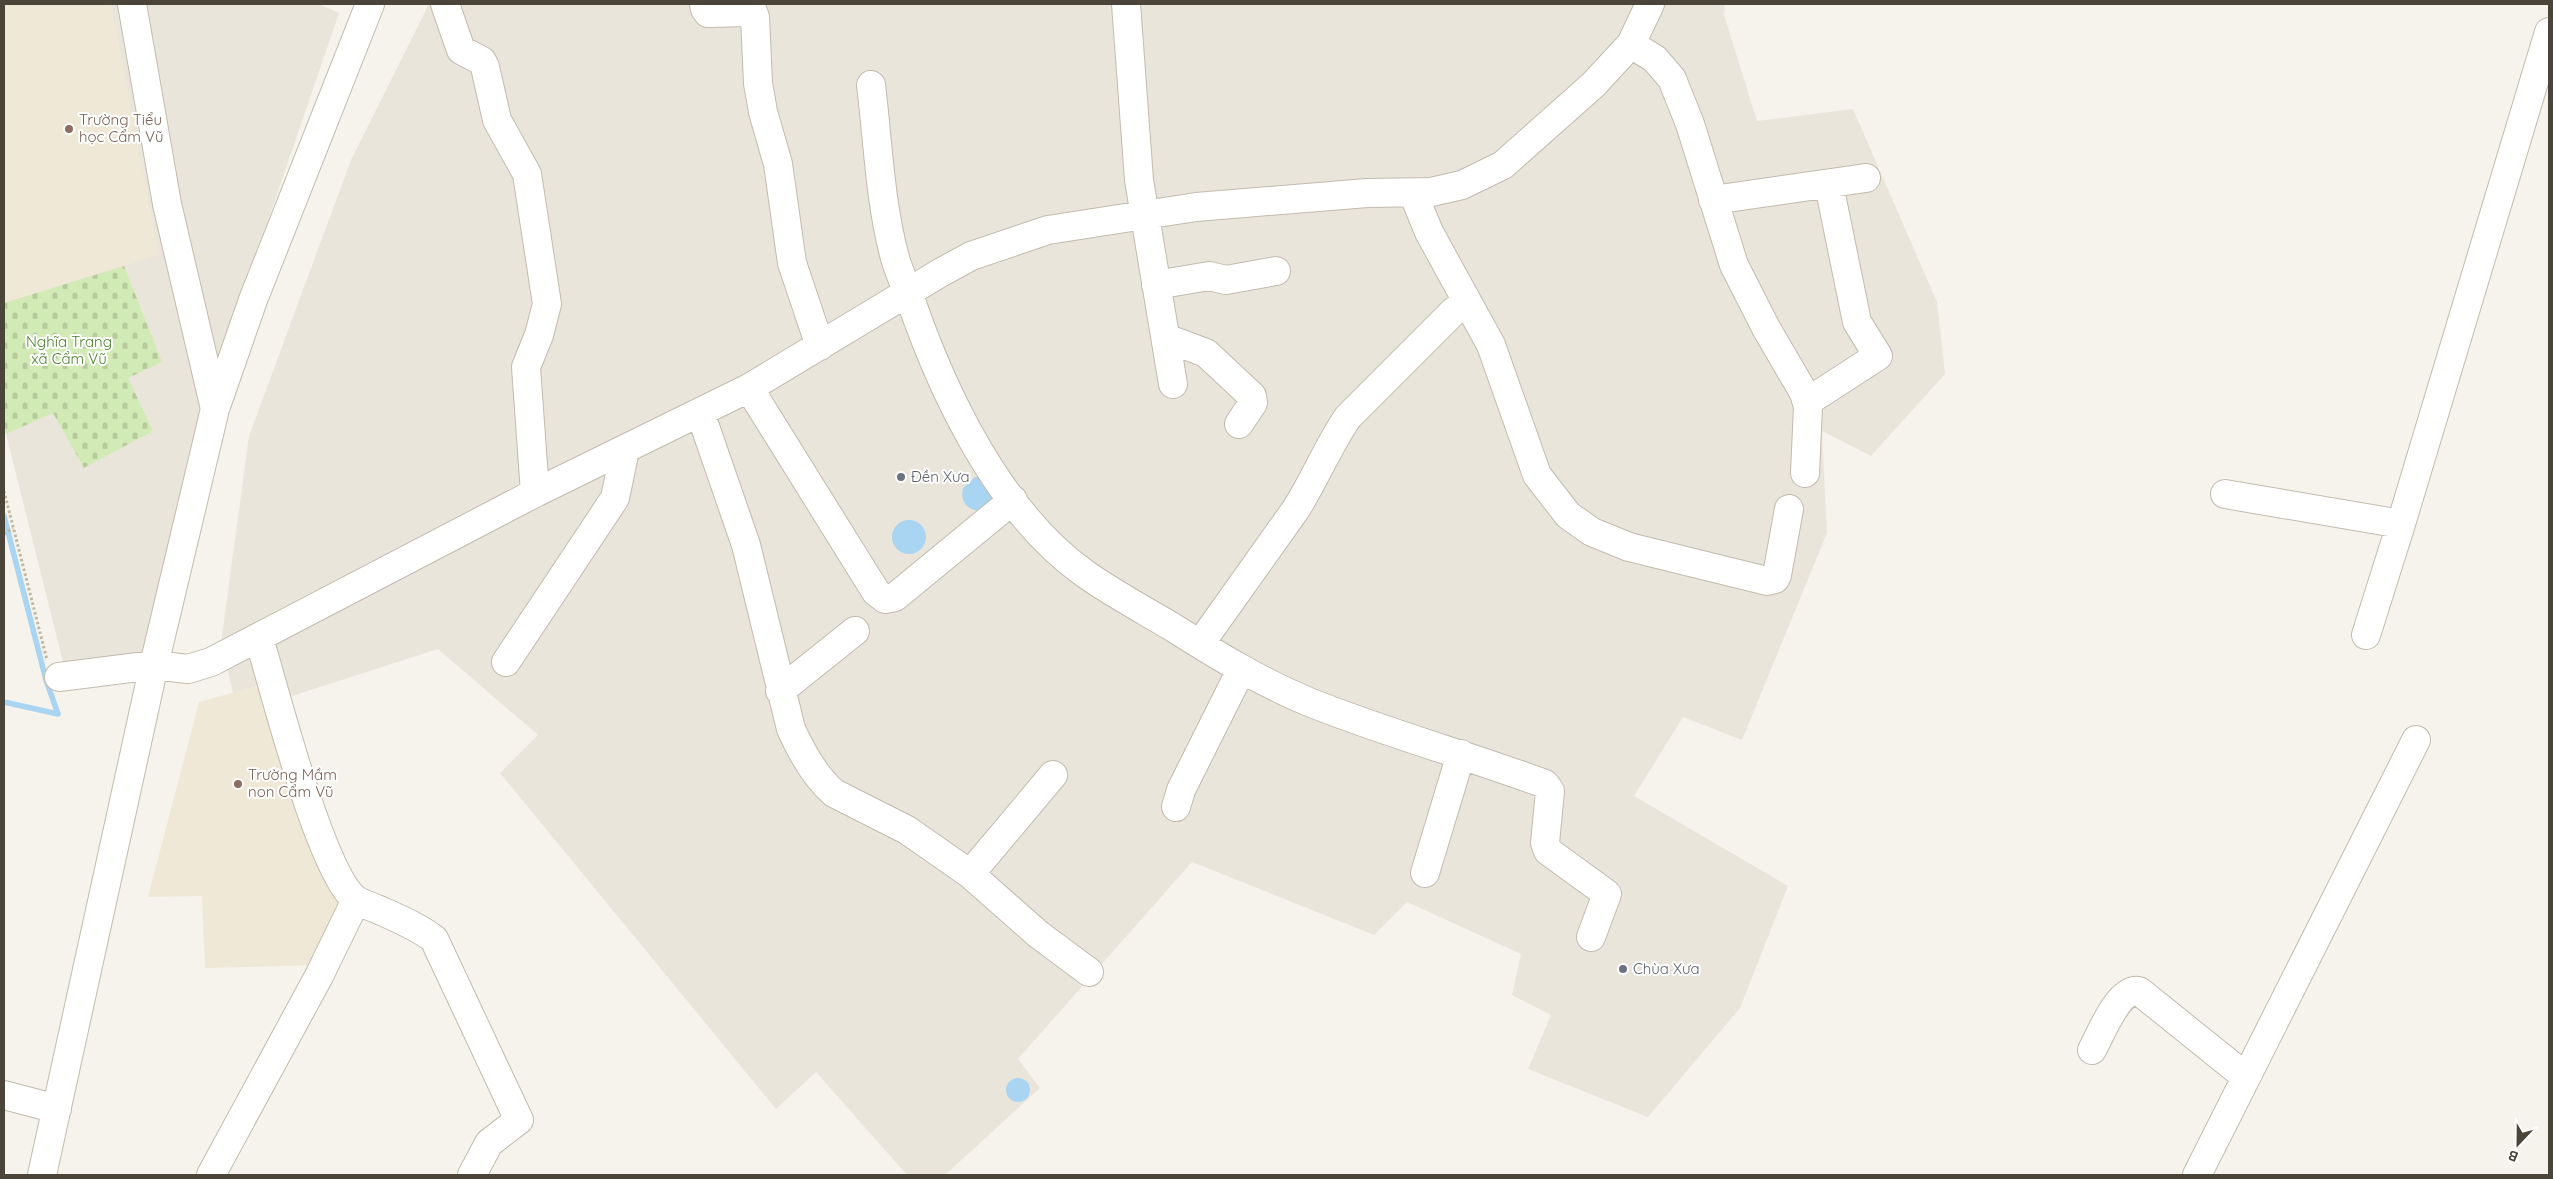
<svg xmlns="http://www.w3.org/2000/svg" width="2553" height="1179" font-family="Quicksand,sans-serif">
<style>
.residential{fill:#eae5da}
.education{fill:#efe8d6}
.cemetery{fill:url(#cemetery-stones)}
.water{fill:#a9d4f2}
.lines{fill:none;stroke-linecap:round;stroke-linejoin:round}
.stream{stroke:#a9d4f2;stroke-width:5.5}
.minor-casing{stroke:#c2bbae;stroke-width:30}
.path{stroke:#c4b79f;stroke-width:3;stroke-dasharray:2.5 2.5;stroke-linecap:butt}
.minor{stroke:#fff;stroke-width:28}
.education-dot{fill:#8d6e63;stroke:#fff;stroke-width:2}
.worship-dot{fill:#6b7280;stroke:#fff;stroke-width:2}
.labels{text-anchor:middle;stroke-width:4;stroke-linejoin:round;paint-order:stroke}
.education-label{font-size:15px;fill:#785e54;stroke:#fff;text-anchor:start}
.park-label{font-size:15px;fill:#4a7f2a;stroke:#fff}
.worship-label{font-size:15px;fill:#5b616d;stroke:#fff;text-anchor:start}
</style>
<defs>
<pattern id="cemetery-stones" width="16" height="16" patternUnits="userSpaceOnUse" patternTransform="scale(1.25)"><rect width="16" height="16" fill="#d2eab5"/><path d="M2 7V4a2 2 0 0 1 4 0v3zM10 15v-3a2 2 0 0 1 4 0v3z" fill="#b6ca9c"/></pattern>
</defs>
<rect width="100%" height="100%" fill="#f6f3ec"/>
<path class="residential" d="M4,4H319L339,13L197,428L142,656L64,666L4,426Z
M429,4H1725L1724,15L1757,121L1853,109L1937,302L1945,374L1871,456L1822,431L1827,533L1742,740L1683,717L1634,796L1788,886L1740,1008L1648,1117L1528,1069L1551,1015L1512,995L1521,954L1407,902L1374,935L1192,862L1018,1059L1040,1088L945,1175H907L816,1072L776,1109L500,773L538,735L438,649L292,696L268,683L233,693L221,643L249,436L351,160Z"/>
<path class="education" d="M4,4H111L159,255L4,303Z
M268,683L350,901L319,965L205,968L202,896L148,897L199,702Z"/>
<path class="cemetery" d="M124,266L162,362L128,378L153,431L84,468L53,413L6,434L4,426V303Z"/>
<path class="water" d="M975,477H980L996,497L979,511C966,509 960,501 963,488Z
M892 537a17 17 0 1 1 34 0a17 17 0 1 1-34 0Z
M1006 1090a12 12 0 1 1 24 0a12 12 0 1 1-24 0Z"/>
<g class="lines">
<path class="stream" d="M4,516L46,680L58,714
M4,702L58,714"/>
<defs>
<path id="minor" d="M132,4L167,204L215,409
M445,4L461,50L482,61L485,67L497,120L527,174L547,304L539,335L526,367L535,493
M704,4L705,9L708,13L748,12H753L755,17L758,83L763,112L778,164L792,263L820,346
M1126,4L1139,180L1173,384
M1631,44L1655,59L1672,79L1690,124L1734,265L1766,328L1804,393L1808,407L1805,473
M871,85C878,142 880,203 895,258C899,272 905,285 910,298C943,394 999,512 1084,573C1112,593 1144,610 1174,628C1218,656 1261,682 1309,702C1386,733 1467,755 1545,784L1550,791L1545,843L1548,851L1607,894L1591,937
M1413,193L1429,232L1491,345L1537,475L1568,515L1592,532L1629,547L1767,581L1775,579L1777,575L1789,509
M1713,200L1866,178
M1156,285L1209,276L1226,280L1276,271
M1166,338L1206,353L1252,396L1253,403L1239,424
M749,388L876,592L885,599L895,597L1013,500
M1807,402L1878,356L1857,322L1829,185
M700,412L746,545L791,729C801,751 815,777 834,793L907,830L970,874L1038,934L1089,972
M2225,494L2401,524L2549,32
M2366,635L2401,524
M259,638C274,688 321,874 356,900C362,904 370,906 377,909C397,918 417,926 434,939L519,1120L489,1143L472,1175
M1200,644L1296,509C1315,479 1328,446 1348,417L1453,312L1467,301
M506,662L615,498L625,450
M59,677L154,665L188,669L211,662L535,493L749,388L940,273L971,256L1048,230L1196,207L1367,193L1431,192L1462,185L1503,165L1593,85L1631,44L1650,4
M780,691L855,631
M1176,807L1181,790L1241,670
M1425,873L1461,754
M970,874L1053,775
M2092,1050C2101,1034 2118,988 2139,991L2246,1077
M4,1095L57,1109
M42,1175L154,665L215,409L253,300L370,4
M211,1175L319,976L356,900
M2197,1175L2416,740"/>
</defs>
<use href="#minor" class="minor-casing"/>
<path class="path" d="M4,491L47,660
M4,534L13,528"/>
<use href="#minor" class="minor"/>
</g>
<g class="education-dot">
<circle cx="69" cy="129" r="5"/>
<circle cx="238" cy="784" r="5"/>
</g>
<g class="worship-dot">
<circle cx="901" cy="477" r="5"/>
<circle cx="1623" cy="969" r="5"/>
</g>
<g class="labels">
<g class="education-label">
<text x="79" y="125">Trường Tiểu<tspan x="79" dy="17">học Cẩm Vũ</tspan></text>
<text x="248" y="780">Trường Mầm<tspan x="248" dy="17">non Cẩm Vũ</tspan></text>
</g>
<g class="park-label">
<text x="69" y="347">Nghĩa Trang<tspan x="69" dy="17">xã Cẩm Vũ</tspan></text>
</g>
<g class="worship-label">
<text x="911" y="482">Đền Xưa</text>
<text x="1633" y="974">Chùa Xưa</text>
</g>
</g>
<rect width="2553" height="1179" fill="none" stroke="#4b4439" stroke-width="10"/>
<g transform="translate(2518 1144) rotate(202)" stroke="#ffffff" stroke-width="4" paint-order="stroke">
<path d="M0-4L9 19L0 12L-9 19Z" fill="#4b4439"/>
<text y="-8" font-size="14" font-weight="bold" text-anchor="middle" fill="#4b4439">B</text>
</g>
</svg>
